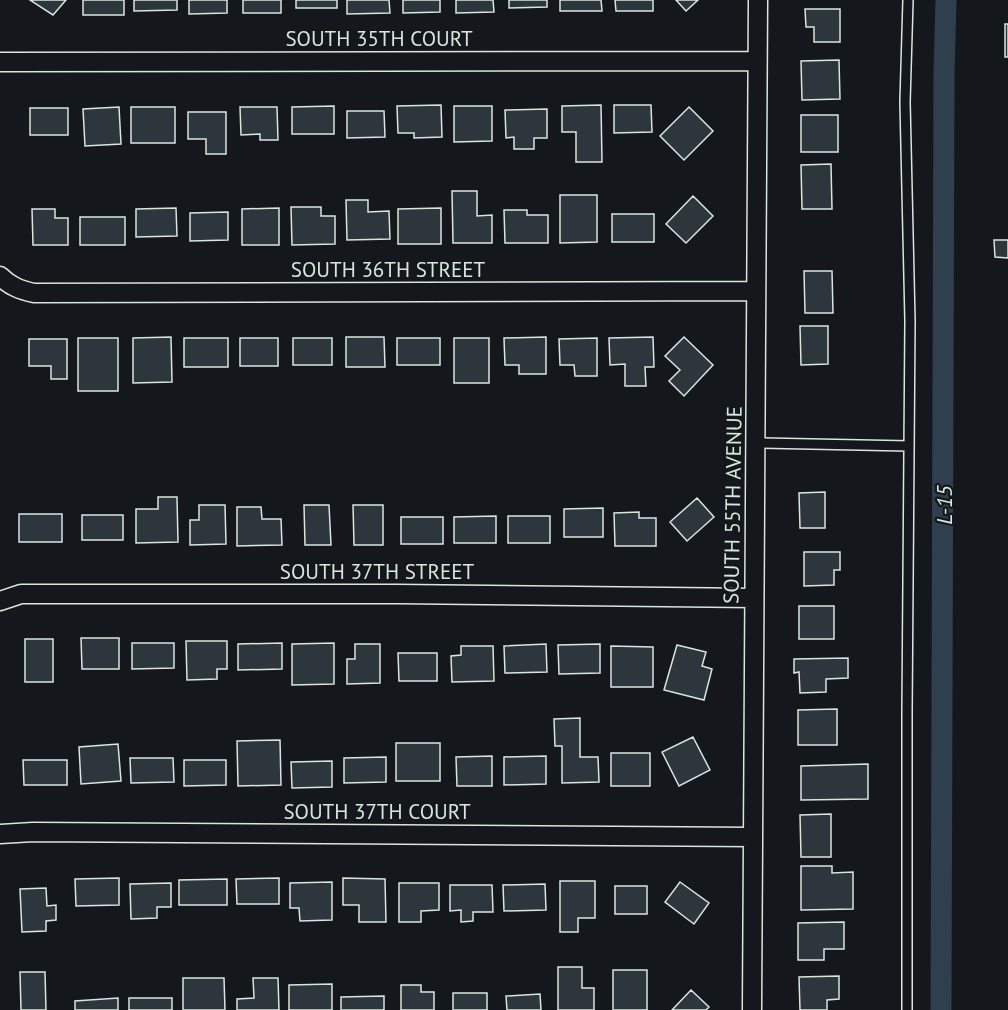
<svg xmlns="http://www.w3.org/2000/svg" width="1008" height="1010" font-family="'PT Sans',sans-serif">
<rect width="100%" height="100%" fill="#14181c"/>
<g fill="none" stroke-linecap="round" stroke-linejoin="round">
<!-- canal -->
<path stroke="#2f3f4d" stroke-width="21" d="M941,1010L944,73L946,0"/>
</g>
<!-- building -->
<path fill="#2c363c" stroke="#d8e6dc" stroke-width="1.5" d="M30,0H66L53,15Z
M83,0H124V15H83Z
M134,0H177V10L134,11Z
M189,0H227V13L189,14Z
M243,0H281V13H243Z
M296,0H337V8H296Z
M347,0H389L390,13L347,14Z
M403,0H440V12L403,13Z
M456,0H493L494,12L456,13Z
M509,0H547V7L509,8Z
M560,0H601L602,11H560Z
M615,0H653V11H616Z
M676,0H698L686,11Z
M805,9H840V42H814V27H806Z
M1005,24H1008V57H1005Z
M839,60L840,99L802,100L801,61Z
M441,105L442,137L414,138V133H398L397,106Z
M601,105L602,162H576V132H562V106Z
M614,105H651L652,132L614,133Z
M334,106V134H292V107Z
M454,106H492V141L454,142Z
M119,107L121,144L85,146L83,109Z
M131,107H175V143H131Z
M240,107H277L278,140H260V134L241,135Z
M689,107L713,131L684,160L660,136Z
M30,108H68V135H30Z
M547,109V138H534V149H514V137L506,138L505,110Z
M347,111H384L385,137L347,138Z
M188,112H226V154H206V139H188Z
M801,115H838V152H801Z
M831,164L832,209H802L801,165Z
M452,191H477V216L492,215V243H453Z
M560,195H597V242L560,243Z
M693,196L713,216L686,243L666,224Z
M346,200H368V212L389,211L390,239L347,240Z
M291,207H321V216H335V244L292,245Z
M176,208L177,236L136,237V209Z
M279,208V245H242V209Z
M441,208V244H398V209Z
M32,209H55V218H68V245H33Z
M504,210H527V215H548V243H505Z
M228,212V240L190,241V213Z
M612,214H654V242H612Z
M80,217H125V245H80Z
M994,240H1008V258L995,257Z
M804,271H832L833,313H805Z
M800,326H828V364L801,365Z
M171,337L172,382L133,383V338Z
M346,337H384L385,367H346Z
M546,337V374H519V365H505L504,338Z
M653,337L654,367H645L646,386H625V364L610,365L609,338Z
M684,337L713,365L684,396L669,381L680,370L665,356Z
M78,338H118V391H78Z
M184,338H228V367H184Z
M240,338H278V366H240Z
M293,338H332V365H293Z
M397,338H440V365H397Z
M454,338H489V383H454Z
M597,338V376H575L574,365H560L559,339Z
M29,339H67V379H51V366H29Z
M825,492V528H800L799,493Z
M158,497H177L178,542L136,543V509H158Z
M697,498L714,517L687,541L670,522Z
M199,505H225L226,544L190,545V520H199Z
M304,505H329L331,545H305Z
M353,505H383V545H354Z
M237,507H261L262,519H281L282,545L237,546Z
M603,508V537H564V509Z
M639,512V518H656V546H615L614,513Z
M19,514H62V542H19Z
M82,515H123V540H82Z
M496,516V543H454V517Z
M508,516H550V543H508Z
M401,517H443V544H401Z
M804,552H840V570H834V585L804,586Z
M799,606H834V639H799Z
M81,638H119V669H82Z
M25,639H53V682H25Z
M186,641H227V669H217V679L187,680Z
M132,643H174V668L132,669Z
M282,643V669L238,670V644Z
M334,643V684L292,685V644Z
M355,644H380V683L347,684V659H355Z
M546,644L547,672L505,673L504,646Z
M600,644V673L559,674L558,645Z
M677,645L706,652L702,666L712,669L704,700L664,690Z
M461,646H493L494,681L452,682L451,656L461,655Z
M611,646L653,647V687H611Z
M398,653H437V681H399Z
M848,658V678L826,679V692L800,693L799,672L794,673V659Z
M837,709V745H798V710Z
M580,718V757H598L599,782L562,783V746H555L554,719Z
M693,737L710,770L679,786L662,752Z
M280,740L281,785L238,786L237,741Z
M396,743H440V781H396Z
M118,744L121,781L81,784L79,747Z
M611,753H650V786H611Z
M492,756V786H457L456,757Z
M546,756V784L504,785V757Z
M386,757V782L344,783V758Z
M130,758H173L174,782L131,783Z
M23,760H67V785H24Z
M184,760H226V785L184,786Z
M332,761V787L292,788L291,762Z
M868,764V799L801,800V766Z
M831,814V857H801L800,815Z
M801,866H832V873L853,872V909L801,910Z
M119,878V905L76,906L75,879Z
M279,878V904H237L236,879Z
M343,878L385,879L386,922H359V905H343Z
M227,879V905H179V880Z
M560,881H595V918H578V932H560Z
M332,882V920L300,921L299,908H290V883Z
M680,882L709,903L694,924L665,902Z
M171,883V907H157V918L131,919L130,884Z
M399,883H439V910L421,911V922H399Z
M545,884L546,910L504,911L503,885Z
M450,885H492L493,912H473V921L461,922V910L450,911Z
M615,886H647V914H615Z
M46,888L47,906L56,905V920L46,921V931L22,932L20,889Z
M844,922V949H824V960H798V923Z
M558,967H582V988H594V1010H558Z
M613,970H647V1010H613Z
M20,972H45L46,1010H21Z
M839,976V999L827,1000V1010H800L799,977Z
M183,978H224L225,1010H183Z
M253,978H278L279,1010H237V999L254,998Z
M332,984V1010H289V985Z
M401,985H421V992H434V1010H401Z
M691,990L709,1007L706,1010H672Z
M453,993H487V1010H453Z
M540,994L541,1010H507L506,996Z
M384,996V1010H341V997Z
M118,998V1010H75V1001Z
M129,998H172V1010H129Z"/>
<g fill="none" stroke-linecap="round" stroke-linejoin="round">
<defs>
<path id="lane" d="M756,443L909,446
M907,1010V713L910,321L905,102L908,0"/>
<path id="street" d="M0,62L757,61
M0,276C10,286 20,290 34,293L756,291
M0,601L21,594H397L754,598
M0,834L33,832L753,837
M752,1010L758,0"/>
</defs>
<!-- lane casing -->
<use href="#lane" stroke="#d8e6dc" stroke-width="12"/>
<!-- street casing -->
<use href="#street" stroke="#d8e6dc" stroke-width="21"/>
<!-- lane -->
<use href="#lane" stroke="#14181c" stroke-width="9"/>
<!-- street -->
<use href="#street" stroke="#14181c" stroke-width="18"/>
</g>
<g text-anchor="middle" stroke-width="4.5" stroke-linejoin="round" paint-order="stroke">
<!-- street labels -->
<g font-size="21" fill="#d8e6dc" stroke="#14181c">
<text x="379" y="46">SOUTH 35TH COURT</text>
<text x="388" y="277">SOUTH 36TH STREET</text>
<text transform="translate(733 505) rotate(-89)" y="7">SOUTH 55TH AVENUE</text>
<text x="377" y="579">SOUTH 37TH STREET</text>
<text x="377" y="819">SOUTH 37TH COURT</text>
</g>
<!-- water labels -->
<g font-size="22" font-style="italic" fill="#d8e6dc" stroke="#14181c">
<text transform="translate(944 505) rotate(-90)" y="8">L-15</text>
</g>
</g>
</svg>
